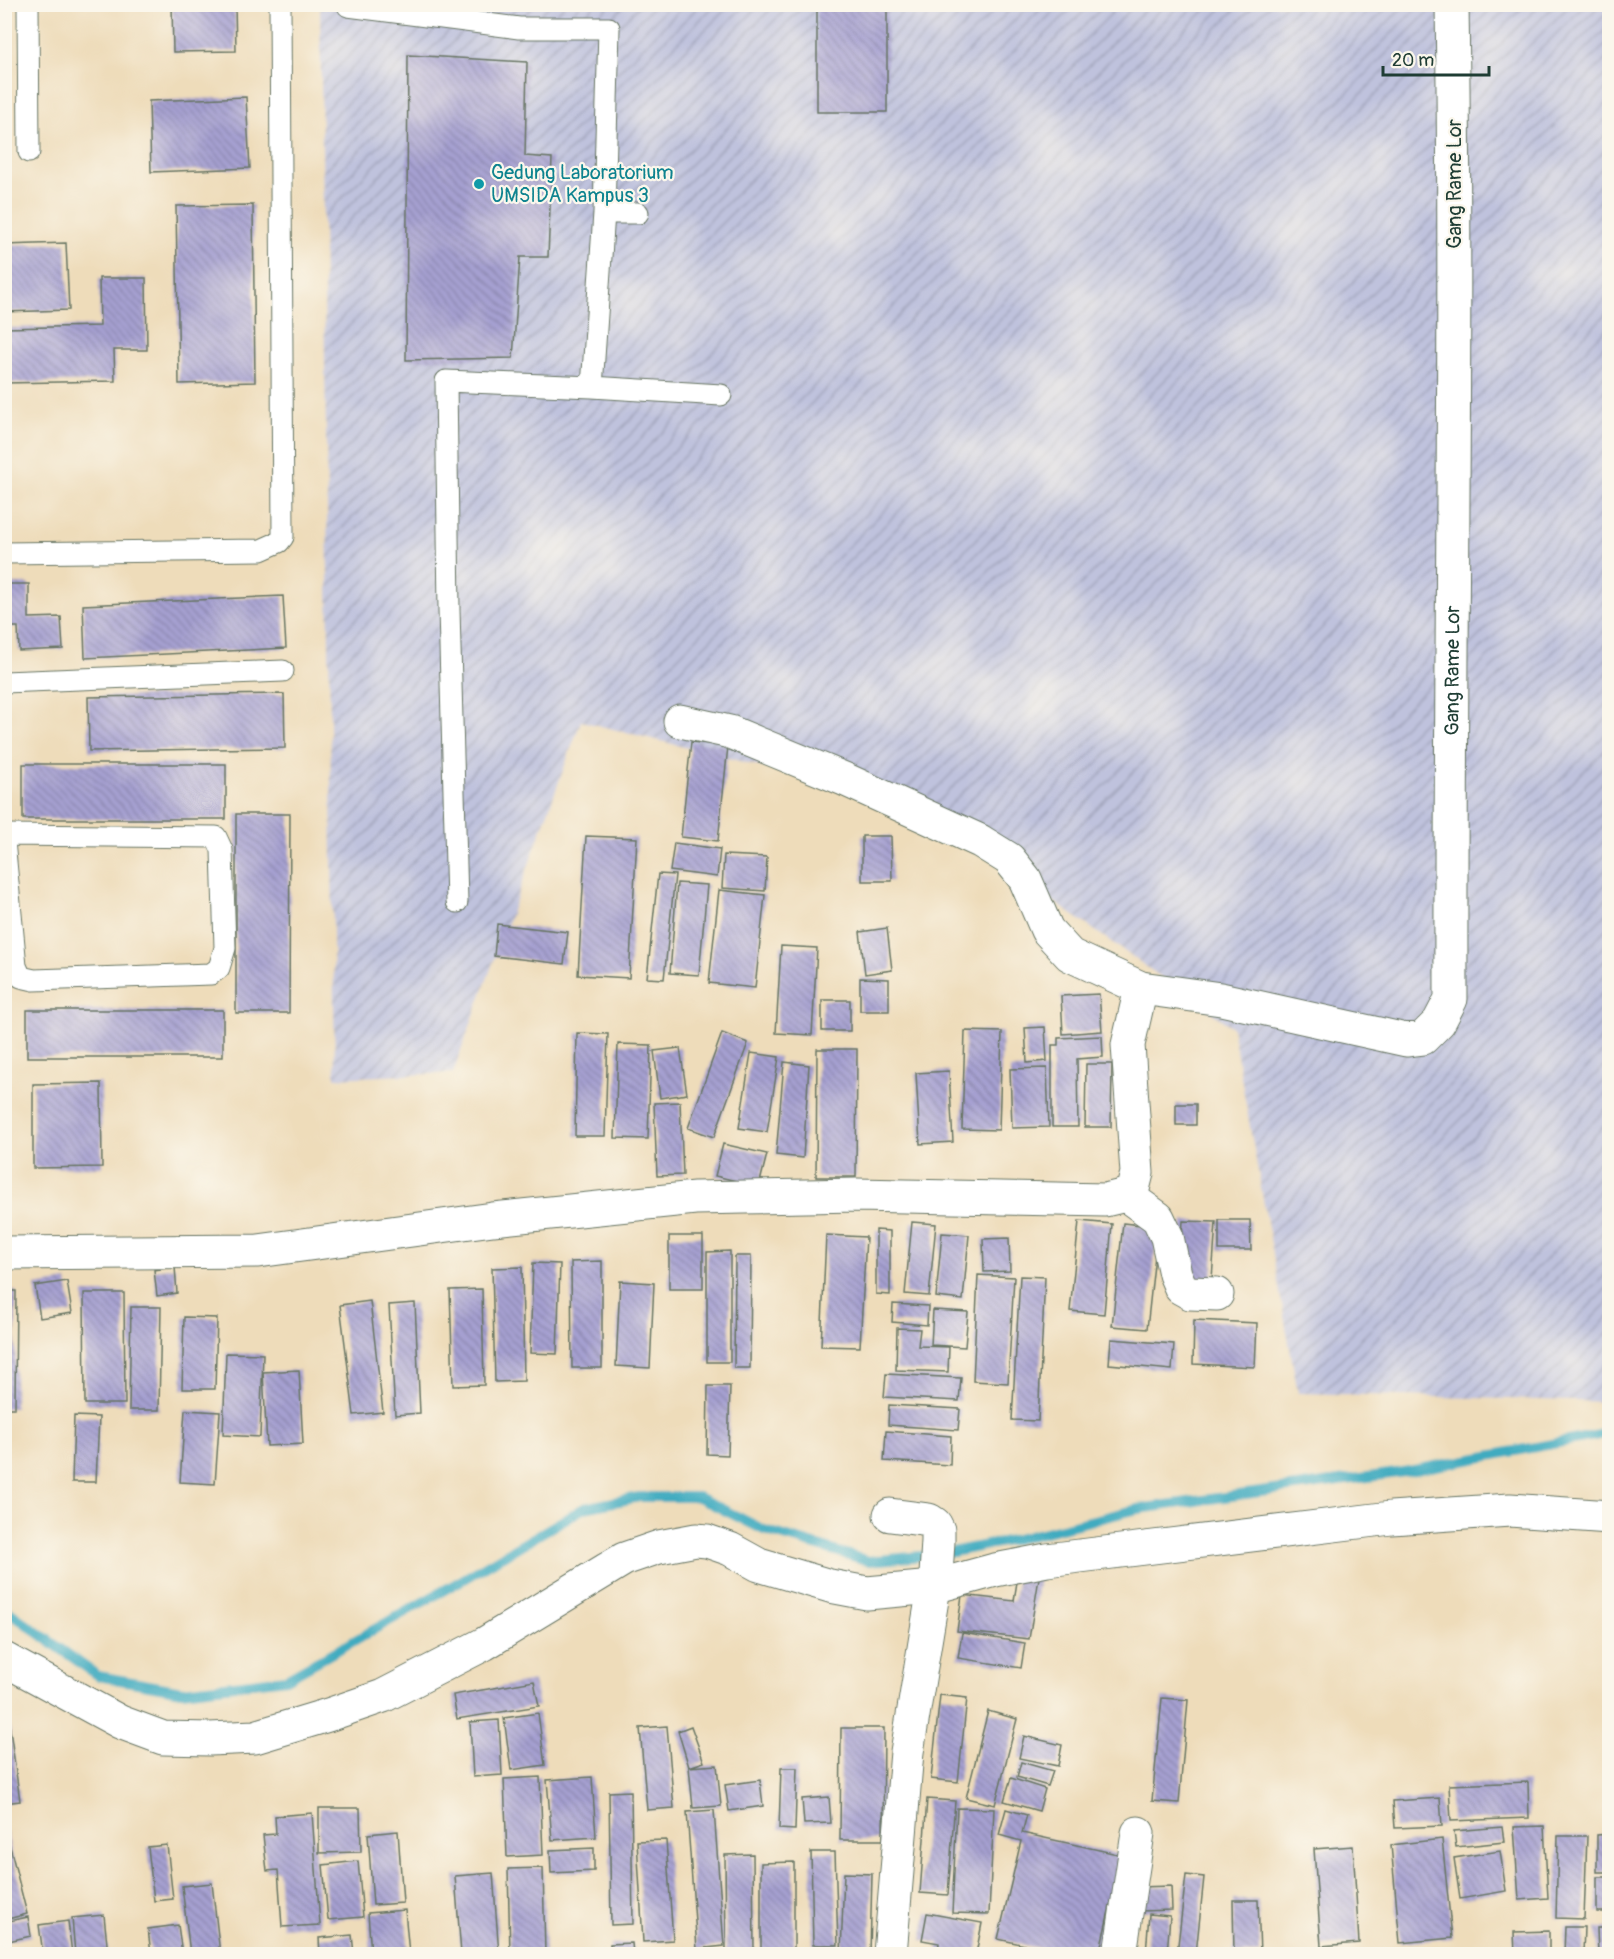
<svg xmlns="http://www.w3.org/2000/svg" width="1614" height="1959" font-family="Pangolin,sans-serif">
<defs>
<pattern id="industrial-furrows" width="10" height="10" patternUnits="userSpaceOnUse" patternTransform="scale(1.5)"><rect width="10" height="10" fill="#bfc2dd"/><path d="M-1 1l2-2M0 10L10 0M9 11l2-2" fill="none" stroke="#9b9fb4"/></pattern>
<pattern id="building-back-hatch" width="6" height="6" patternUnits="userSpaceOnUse" patternTransform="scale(1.5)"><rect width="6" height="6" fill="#a6a0d1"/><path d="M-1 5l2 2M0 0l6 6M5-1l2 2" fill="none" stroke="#8784aa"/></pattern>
</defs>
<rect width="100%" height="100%" fill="#fbf7ec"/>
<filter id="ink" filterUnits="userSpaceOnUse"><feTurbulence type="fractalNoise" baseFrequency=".0167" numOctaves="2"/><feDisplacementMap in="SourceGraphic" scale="12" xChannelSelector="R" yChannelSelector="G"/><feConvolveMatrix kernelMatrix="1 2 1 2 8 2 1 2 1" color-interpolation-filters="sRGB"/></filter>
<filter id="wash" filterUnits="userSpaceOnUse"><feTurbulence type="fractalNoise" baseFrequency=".008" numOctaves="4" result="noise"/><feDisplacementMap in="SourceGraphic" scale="24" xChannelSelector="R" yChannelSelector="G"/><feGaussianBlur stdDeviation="1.35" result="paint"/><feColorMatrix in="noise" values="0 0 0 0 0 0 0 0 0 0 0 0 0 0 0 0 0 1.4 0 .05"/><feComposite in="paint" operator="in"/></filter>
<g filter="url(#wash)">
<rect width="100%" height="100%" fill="#eedcba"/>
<!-- industrial -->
<path fill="url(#industrial-furrows)" d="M320,5H1609V1402L1298,1393L1232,1027L918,806L581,721L453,1073L335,1078Z"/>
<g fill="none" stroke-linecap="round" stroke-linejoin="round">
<!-- stream -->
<path stroke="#41abc0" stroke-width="10" d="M942,1554L1017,1539L1138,1509L1404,1472L1610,1433
M4,1608L98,1676L182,1691L286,1679L455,1584L584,1508L639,1497H698L764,1530L869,1561L932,1555"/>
</g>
<g id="blocks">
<!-- building -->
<path fill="url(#building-back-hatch)" d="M172,4H235L236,51L173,52Z
M817,4H887V112H817Z
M408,55L527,62L525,156L552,158L548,257H520L513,358L406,360Z
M246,97L250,168L151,172L149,101Z
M253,205L255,382L179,384L176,206Z
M66,243L69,310L4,312V245Z
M99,278H146L147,350H114L115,381L4,383V328L100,326Z
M4,584H29V618L61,617L63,649L19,651L18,627H4Z
M283,596L286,648L85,658L83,605Z
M284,694L285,748L89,751L88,697Z
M691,742L728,746L718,841L681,837Z
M23,764H226V819H23Z
M236,814H290L289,1013H236Z
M586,836L637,838L629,978L578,975Z
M862,836H891L892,881H862Z
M674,843L720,849L717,877L670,871Z
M724,855L767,857L765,891L722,888Z
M658,874L675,875L664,979L647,978Z
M677,883L707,885L699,975L670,973Z
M719,890L765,895L755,988L709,983Z
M497,924L568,932L564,964L494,956Z
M887,928L892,970L865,974L860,932Z
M781,946L817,948L812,1035L776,1033Z
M860,978L889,979V1011H860Z
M1099,994L1102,1031L1063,1034L1061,996Z
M822,1000H850V1031H822Z
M27,1010H223V1057H27Z
M1045,1027L1047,1061L1027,1063L1025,1028Z
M965,1031L1002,1032L999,1130L962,1129Z
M577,1033L608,1034L605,1136H575Z
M722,1033L748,1043L714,1137L688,1128Z
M1102,1036L1103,1057L1077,1059L1078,1127H1052V1045H1058V1038Z
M618,1044L651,1045L648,1139L615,1138Z
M680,1048L687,1094L660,1098L654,1051Z
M817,1049H857L856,1177H816Z
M751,1053L779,1057L767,1132L739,1128Z
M784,1062L809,1065L803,1158L776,1155Z
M1086,1064H1112L1111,1127H1085Z
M1047,1068L1049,1127L1012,1128L1010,1069Z
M949,1071L953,1142L920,1144L916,1073Z
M101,1083L102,1167L33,1168V1084Z
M680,1102L683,1175L657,1176L654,1103Z
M1176,1104H1196V1125H1176Z
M723,1144L767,1154L759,1186L715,1176Z
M1219,1220H1250L1251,1250H1219Z
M1079,1221L1112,1224L1104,1314L1070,1311Z
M1183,1221L1216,1222L1212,1279L1179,1278Z
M912,1222L936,1224L929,1296L905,1294Z
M1123,1223L1158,1227L1147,1329L1112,1326Z
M876,1230L890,1231V1295L876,1294Z
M942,1233L969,1235L963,1300L936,1297Z
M826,1235L866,1237L860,1347L821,1346Z
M669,1236H703V1289H669Z
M1009,1238L1010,1271L984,1272L983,1239Z
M730,1251V1362H707V1252Z
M735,1256H751L750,1368H734Z
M602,1261V1368H572L571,1262Z
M533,1263L560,1264L557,1354L530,1353Z
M175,1267L177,1293L157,1296L154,1270Z
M522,1267L524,1381L495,1382L492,1268Z
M978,1275L1014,1277L1008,1383L973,1381Z
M1020,1276L1045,1277L1038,1421L1012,1420Z
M67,1281L72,1313L40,1318L35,1286Z
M620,1281L654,1283L650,1368L616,1366Z
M482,1289L484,1385L453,1386L450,1290Z
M4,1291H16L15,1408H4Z
M84,1293H124L125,1404H85Z
M370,1301L383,1412L354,1415L340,1305Z
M415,1303L420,1413L395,1415L389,1305Z
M893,1304L928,1306L927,1325L892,1322Z
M131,1307H161L159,1410H129Z
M933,1310L968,1312L965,1347L931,1345Z
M184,1317L217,1318L215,1389H182Z
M1194,1320L1257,1323L1255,1367L1193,1364Z
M897,1328L920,1329L918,1346L949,1347L948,1372L896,1370Z
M1111,1339L1174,1344L1172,1370L1109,1364Z
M226,1353L263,1354L260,1437L223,1435Z
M299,1370L303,1444L267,1446L263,1372Z
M886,1374L961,1378L959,1401L884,1397Z
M708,1386H730L728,1455L707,1454Z
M889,1405L960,1409L958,1430L888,1425Z
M185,1410L220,1412L215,1484L180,1482Z
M74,1416L99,1417L96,1482H72Z
M886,1431L951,1436L950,1465L884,1461Z
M1019,1569L1040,1572L1029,1639L957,1631L962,1595L1014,1601Z
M962,1633L1025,1643L1021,1668L958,1658Z
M534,1681L539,1706L457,1719L453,1695Z
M940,1695L967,1698L958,1782L931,1779Z
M1162,1698L1188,1700L1179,1803L1152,1801Z
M4,1708H7L20,1801L4,1803Z
M988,1711L1017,1719L995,1805L966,1798Z
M538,1713L545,1765L511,1770L504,1718Z
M499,1720L502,1775L473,1777L470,1722Z
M667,1726L674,1808L647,1810L640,1728Z
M691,1726L704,1762L689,1767L678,1731Z
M841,1728H884L883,1840H840Z
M1024,1736L1062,1745L1058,1766L1019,1758Z
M1021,1762L1053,1771L1048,1786L1017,1777Z
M717,1765L721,1806L693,1808L689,1767Z
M781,1768H797L795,1830L779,1829Z
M540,1777L543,1855L507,1857L504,1779Z
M592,1777L596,1837L552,1840L547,1780Z
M1011,1778L1045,1789L1039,1811L1004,1801Z
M760,1780L763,1806L729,1811L725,1785Z
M1528,1782L1529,1818L1451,1821L1449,1785Z
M631,1791L633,1924L611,1925L609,1792Z
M829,1797L831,1823L804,1824L802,1799Z
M1440,1798L1442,1826L1395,1828L1393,1801Z
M927,1799L955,1801L948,1895L920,1893Z
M319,1808H360L361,1852L319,1853Z
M957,1808L994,1809L989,1914L952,1913Z
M1006,1809L1027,1815L1022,1833L1122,1855L1099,1954H1065L998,1939L1021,1841L999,1835Z
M714,1810L724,1946L697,1949L687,1812Z
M312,1813L320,1925L282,1927L278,1870L267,1871L263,1835L276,1834L275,1816Z
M4,1823L27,1914L4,1920Z
M1544,1826L1548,1898L1519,1900L1514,1827Z
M1502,1827L1504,1842L1456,1847L1454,1831Z
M398,1831L403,1903L373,1905L368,1834Z
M1610,1834V1872H1597V1835Z
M1558,1836H1587L1584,1919L1556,1918Z
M1442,1839L1452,1938L1400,1943L1391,1845Z
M666,1840L673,1940L643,1942L637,1841Z
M167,1845L173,1899L154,1901L148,1847Z
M1353,1846L1359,1943L1321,1946L1314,1849Z
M594,1848V1871L551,1873L550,1850Z
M1500,1851L1506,1891L1460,1899L1454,1858Z
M811,1852H835L838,1945H813Z
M753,1854L754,1951H726L725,1855Z
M358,1861L363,1917L328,1920L323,1865Z
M794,1862V1953L761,1952V1863Z
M543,1868L545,1954H510L508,1869Z
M493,1873L499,1954H461L455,1876Z
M844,1873L872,1874L870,1954H841Z
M1186,1875L1204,1877L1196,1954H1177Z
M1597,1877H1610V1912H1597Z
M212,1883L220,1954H190L182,1886Z
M1171,1886L1172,1910L1139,1911L1138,1887Z
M1233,1900H1258L1260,1954H1234Z
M405,1910L409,1954H371L368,1913Z
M927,1913L982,1923L976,1954H938L939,1943L922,1940Z
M1149,1914L1170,1916L1167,1954H1146Z
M104,1915L108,1954H75L72,1918Z
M28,1917L31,1936L4,1942V1922Z
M68,1921L72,1954H43L39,1925Z
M178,1925L182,1954H151L148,1929Z
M1565,1927H1584L1583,1954H1564Z
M1597,1928H1610V1954H1598Z
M1549,1931V1954H1515L1514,1932Z
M352,1935L354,1954H320L319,1938Z
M632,1943L633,1954H610V1944Z"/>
</g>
</g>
<g filter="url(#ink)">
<use href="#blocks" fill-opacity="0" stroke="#677563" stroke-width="1.5"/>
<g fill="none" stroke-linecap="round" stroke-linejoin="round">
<defs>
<path id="lane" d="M28,4L29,152
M348,4V6L519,28H609L604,213H638
M592,387L721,395
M4,553L261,550L279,542L283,537L280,4
M4,682L283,671
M4,835L216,837L222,850L225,948L219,968L211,974L34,980L21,977L16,966L4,841
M457,902L449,610L446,381L592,387L604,213"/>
<g id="street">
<path id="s1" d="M680,721L730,732L844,779L980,841L1009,859L1025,879L1047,930L1070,955L1141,988L1221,999L1406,1040L1423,1038L1439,1022L1451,999C1450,668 1457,336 1452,4"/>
<path d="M1126,1195L1158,1218L1167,1237L1175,1274L1181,1288L1190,1293L1217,1294"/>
<path d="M4,1253L258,1251L493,1219L695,1198L857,1195L1105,1200L1126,1195L1133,1189L1137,1173L1128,1045L1141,988"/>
<path d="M4,1659L120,1722L163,1738L210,1739L255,1737L328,1715L383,1696L484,1644L624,1559L659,1547L696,1540L707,1541L730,1549L759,1565L830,1586L867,1593L933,1587L995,1570L1047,1560L1391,1518L1510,1510L1610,1517"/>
<path d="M890,1954L907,1752L936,1575L938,1541V1530L935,1524L929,1520L890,1515"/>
<path d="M1120,1954L1138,1833"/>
</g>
</defs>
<!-- lane casing -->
<use href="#lane" stroke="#677563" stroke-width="23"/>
<!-- street casing -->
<use href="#street" stroke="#677563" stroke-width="35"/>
<!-- lane -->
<use href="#lane" stroke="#fff" stroke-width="21"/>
<!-- street -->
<use href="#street" stroke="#fff" stroke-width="33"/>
</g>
</g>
<!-- markers -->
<circle fill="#0f9aa8" stroke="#fbf7ec" stroke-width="2" cx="479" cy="184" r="6"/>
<g text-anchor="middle" stroke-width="4.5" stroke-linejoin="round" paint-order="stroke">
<!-- culture labels -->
<g font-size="20" fill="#0d838f" stroke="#fbf7ec" text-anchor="start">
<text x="491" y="179">Gedung Laboratorium<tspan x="491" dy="23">UMSIDA Kampus 3</tspan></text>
</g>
<!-- street labels -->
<g font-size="20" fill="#1f3d34" stroke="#fbf7ec">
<text transform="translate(1454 184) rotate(-90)" y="7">Gang Rame Lor</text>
<text dy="7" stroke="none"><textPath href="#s1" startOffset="1216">Gang Rame Lor</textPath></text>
</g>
</g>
<!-- margin -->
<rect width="1614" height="1959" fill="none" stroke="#fbf7ec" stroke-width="24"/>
<!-- scale -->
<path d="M1383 66v9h106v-9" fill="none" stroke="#1f3d34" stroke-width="3"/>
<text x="1392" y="66" font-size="18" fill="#1f3d34" stroke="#fbf7ec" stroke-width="4.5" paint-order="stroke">20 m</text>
</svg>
